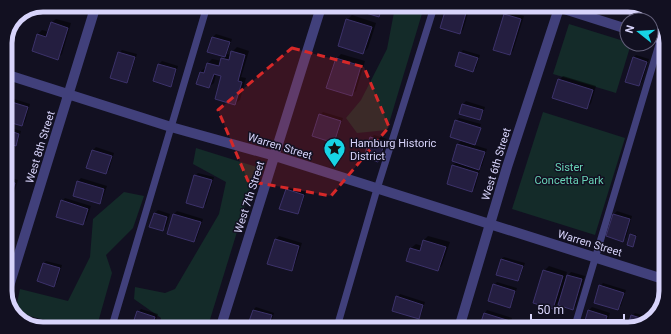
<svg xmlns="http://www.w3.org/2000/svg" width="671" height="334" font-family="Roboto,sans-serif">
<rect width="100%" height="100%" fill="#121021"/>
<!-- green -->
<path fill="#142b29" d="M395,7H424L387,130L357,133L346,118L361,100L387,49Z
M569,24L627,42V44H631L616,93L553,74Z
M543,112L625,138L595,235L512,209Z
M196,148L257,167L208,326H160L161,318L134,299L135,287L165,293L175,289L219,214L226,182L193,164Z
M124,192L144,196L133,228L106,255L112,273L97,326L63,325L15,312L20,289L68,301L90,257L93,219Z"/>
<!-- shadow -->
<path fill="#0007" d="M358,7H384L383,12L378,16L357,10Z
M447,8H461L469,10L463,30L460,33L441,27Z
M508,12L524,16L513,51L510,54L505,15Z
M352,15L376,23L368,48L363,53L347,20Z
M56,19L71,23L62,54L58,58L38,34L42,30L49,32L51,23Z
M216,34L232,39L227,54L231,55L232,52L237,47L249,51L241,77L246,78L240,100L235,104L223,76L216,74L214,83L209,87L200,72L205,68H207L208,63L212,59L222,61L225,56L213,37Z
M122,50L137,54L129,79L126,82L119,53Z
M463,50L480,55L476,68L473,71L460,53Z
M341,54L365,61L356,91L351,95L336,59Z
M636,55L649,59L642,82L639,85L633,58Z
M162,61L178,66L173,83L170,86L154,80L159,64Z
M563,76L596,86L591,103L587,108L559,80Z
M5,96L30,104L25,122L22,125L5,120Z
M466,101L485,107L482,116L479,119L460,113L463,104Z
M323,112L343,118L336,139L334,142L320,115Z
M459,118L481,124L475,142H477L474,145L487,149L482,166L478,169L480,170L475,188L472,191L448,183L453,165L457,162L453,161L458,144L462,140L456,121Z
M5,126L21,131L18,142L15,144L8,143L5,146Z
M374,135L387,139L381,158L378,161L371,138Z
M96,147L114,153L109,170L106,173L93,150Z
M198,173L214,177L206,204L203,207L195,176Z
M5,176L18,180L11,203L8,206L5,205Z
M81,178L107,186L102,200L99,203L74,195L78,181Z
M289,187L306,192L300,210L297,213L286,190Z
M65,198L91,206L86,221L83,224L62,201Z
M158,210L170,214L166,227L163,230L155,213Z
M177,211L203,219L197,238L194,241L168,233L174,214Z
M617,211L632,216L626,238L623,240L607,236L614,214Z
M632,234L637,235L633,246L631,235Z
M279,236L302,243L294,267L291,270L276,239Z
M428,236L450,242L442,265L438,270L408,261L411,248L416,244L422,246L424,240Z
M504,257L525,263L520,277L517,280L501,259Z
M46,261L62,265L57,282L54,285L43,264Z
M549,266L567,272L565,278L571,272L585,276L576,306L573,309L560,300L553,308L544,271Z
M497,282L517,288L512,304L509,307L494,285Z
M603,283L626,290L621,306L618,309L600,286Z
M400,294L425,302L421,315L418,318L397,297Z
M256,307L274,313L270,327H248L253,310Z
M592,307L610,313L606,326L603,329H601L589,310Z
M141,309L158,314L154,326H134L138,312Z
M487,310L512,318L509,328H480L485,313Z
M635,313L653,318L649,323L628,329L632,316Z"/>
<!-- building -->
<path fill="#241e40" stroke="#3c326a" d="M339,7H352L350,11Z
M357,7H382L379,17L356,10Z
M446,8L466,13L460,34L440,28Z
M504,14L521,19L510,55L493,50Z
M346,19L372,27L363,54L338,46Z
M51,22L68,28L58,60L32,51L37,34L46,37Z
M212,37L230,42L225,57L207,52Z
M231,51L245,55L238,81L242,82L235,105L215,99L221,76L214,74L209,88L196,84L200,72L204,73L207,63L219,66L221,58L229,60Z
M118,52L135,57L127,83L110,78Z
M459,52L478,58L473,72L455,66Z
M633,57L647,62L639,86L625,82Z
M336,58L361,66L352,96L326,88Z
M158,64L176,69L171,87L153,81Z
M558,79L593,90L587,109L552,98Z
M665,82V108L658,106Z
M5,100L28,107L22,126L5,121Z
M462,104L483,110L480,120L459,114Z
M319,114L341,121L334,143L312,136Z
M455,120L481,128L475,145L450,137Z
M5,129L19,134L16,146L7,143L5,147Z
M370,137L385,142L378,162L364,157Z
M457,144L485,152L479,170L452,161Z
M92,150L112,156L106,174L86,168Z
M452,165L478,173L472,192L447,184Z
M194,175L212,180L203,208L186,203Z
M5,180L15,183L8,207H5Z
M77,181L104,189L100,204L73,196Z
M286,189L304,195L298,214L279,209Z
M61,200L88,209L83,225L56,217Z
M154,213L167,217L163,231L149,227Z
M173,214L201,222L194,242L167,234Z
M613,214L630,219L623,242L606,236Z
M630,234L636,236L633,247L627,245Z
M275,239L299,246L292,271L267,264Z
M423,240L446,247L438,271L406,261L410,248L420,251Z
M501,259L523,266L518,281L496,275Z
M43,263L60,268L54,287L37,281Z
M543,270L563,276L553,309L533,303Z
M567,275L582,279L573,310L558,305Z
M493,284L515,291L510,308L488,301Z
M599,285L624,293L618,310L594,303Z
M396,296L423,305L419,319L392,311Z
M253,310L272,315L268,327H247Z
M588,310L607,316L603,329H598L584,324Z
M137,311L155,317L152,326H132Z
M484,313L510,321L507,328H479Z
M631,315L650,321L649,323L627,329Z"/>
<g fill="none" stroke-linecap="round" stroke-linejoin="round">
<!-- lane -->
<path stroke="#41407b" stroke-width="7" d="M112,326L207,6
M337,327L377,189L434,7
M574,329L663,31"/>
<!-- street -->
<path stroke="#41407b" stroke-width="10" d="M561,8L627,29
M651,36L666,41
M5,74L171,127L275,156L663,279
M6,296L96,5
M221,326L321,7
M459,328L507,167L559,8"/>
</g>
<!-- marked area -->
<path fill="#d62828" fill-opacity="0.2" stroke="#d62828" stroke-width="3" stroke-dasharray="8 5" stroke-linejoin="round" d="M292,48L364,67L389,127L331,196L248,181L218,110Z"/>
<!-- icons -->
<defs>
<symbol id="sight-pin" viewBox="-11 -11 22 30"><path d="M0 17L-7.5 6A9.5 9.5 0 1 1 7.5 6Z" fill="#17d4e4" stroke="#121021"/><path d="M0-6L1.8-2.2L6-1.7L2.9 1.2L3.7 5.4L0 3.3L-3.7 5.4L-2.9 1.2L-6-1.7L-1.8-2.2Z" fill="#111"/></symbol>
</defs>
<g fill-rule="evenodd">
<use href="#sight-pin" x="322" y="136" width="25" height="34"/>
</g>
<g text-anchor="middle" stroke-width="3" stroke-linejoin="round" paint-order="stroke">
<!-- poi labels -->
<g font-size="11" fill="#d8d4fb" stroke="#121021" text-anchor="start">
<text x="350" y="147">Hamburg Historic<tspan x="350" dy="13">District</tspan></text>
</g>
<!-- street labels -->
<g font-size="11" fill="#d8d4fb" stroke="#121021">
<text transform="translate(280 146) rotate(17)" y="4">Warren Street</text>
<text transform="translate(40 147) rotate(-73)" y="4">West 8th Street</text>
<text transform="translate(496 164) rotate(-73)" y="4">West 6th Street</text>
<text transform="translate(249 197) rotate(-72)" y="4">West 7th Street</text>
<text transform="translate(590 243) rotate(17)" y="4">Warren Street</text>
</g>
<!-- park labels -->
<g font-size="11" fill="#68d3b6" stroke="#121021">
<text x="569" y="171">Sister<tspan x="569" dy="13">Concetta Park</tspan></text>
</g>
</g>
<!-- crop -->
<path d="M0 0H671V334H0ZM43 12H628A31 31 0 0 1 659 43V291A31 31 0 0 1 628 322H43A31 31 0 0 1 12 291V43A31 31 0 0 1 43 12Z" fill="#121021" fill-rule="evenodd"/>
<path fill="none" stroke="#d8d4fb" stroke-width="5" d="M43 12H628A31 31 0 0 1 659 43V291A31 31 0 0 1 628 322H43A31 31 0 0 1 12 291V43A31 31 0 0 1 43 12Z"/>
<!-- north arrow -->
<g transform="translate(639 32) rotate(287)"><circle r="19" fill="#121021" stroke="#615e78"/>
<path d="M0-3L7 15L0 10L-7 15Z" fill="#17d4e4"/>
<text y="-6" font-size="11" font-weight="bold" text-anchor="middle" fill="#d8d4fb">N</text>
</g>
<!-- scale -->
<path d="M531 314v6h93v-6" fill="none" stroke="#d8d4fb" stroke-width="2"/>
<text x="537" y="314" font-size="12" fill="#d8d4fb" stroke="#121021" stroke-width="3" paint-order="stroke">50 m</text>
</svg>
